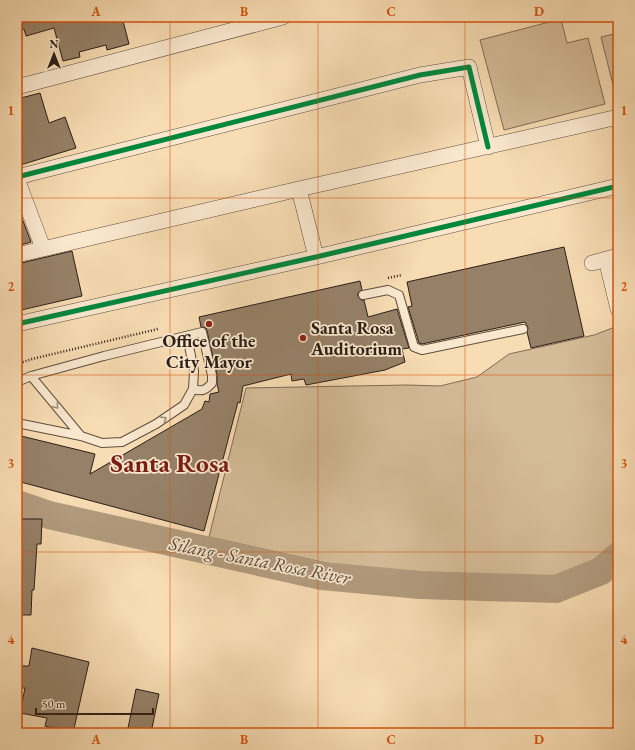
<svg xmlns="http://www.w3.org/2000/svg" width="635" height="750" font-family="'EB Garamond',serif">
<rect width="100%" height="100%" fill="#f8dcb3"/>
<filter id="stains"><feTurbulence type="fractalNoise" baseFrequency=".005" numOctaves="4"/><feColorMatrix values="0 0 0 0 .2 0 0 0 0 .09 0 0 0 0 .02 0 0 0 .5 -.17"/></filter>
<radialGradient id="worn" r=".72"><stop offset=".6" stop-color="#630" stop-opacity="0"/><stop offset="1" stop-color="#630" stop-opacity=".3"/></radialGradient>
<!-- green -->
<path fill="#d5bc98" stroke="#806d57" d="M561,19L567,43L588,38L605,104L504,130L480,40Z
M618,33V100L617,101L601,37Z
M618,326V543L593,561L555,579L464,576L399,579L209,537L246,388L407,385L440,386L477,377L509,354L594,335Z"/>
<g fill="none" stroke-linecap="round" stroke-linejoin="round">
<!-- river -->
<path stroke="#b29b7e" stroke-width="28" d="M17,504L49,515L322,576L420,585L556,589L601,571L618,556"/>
</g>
<!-- building -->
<path fill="#968168" stroke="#2b1e16" d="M17,17H122L129,44L107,50L106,45L79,52L80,57L63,61L54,28L26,36L24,29L17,31Z
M40,93L49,123L65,117L76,148L17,166V99Z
M17,205L31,242L17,246Z
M564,247L584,336L531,348L527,332L528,328L525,322L422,344L419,343L408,307L412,306L407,282Z
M72,251L82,296L17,311V264Z
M360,281L362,290L358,293V296L361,300H364L368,317L397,309L409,348L402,349L405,362L385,370L306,385L304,379L292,381L291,374L243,386L240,403L238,402L204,531L17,481V435L95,454L90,474L202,409L205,401L209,402L210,394L219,392L217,384V374L207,331L206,328L201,327L199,317Z
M17,519H42L41,544H37L34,590H32L31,615H17Z
M32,648L89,662L73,733L45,726L47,718L20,713L25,688H17V666H29Z
M136,689L159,694L151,733H127Z"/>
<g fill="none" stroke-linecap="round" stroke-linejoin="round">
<defs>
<path id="lane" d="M363,295L388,290L399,295L414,347L422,350L523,329
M31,376L81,436L102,443L122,442L156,424L184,405L193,389L194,371L187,336
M17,382L31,376L104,356L202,332L212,375V383C206,390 202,392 193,389
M17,423L81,436"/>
<path id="street" d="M17,87L283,17
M17,177L420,75L469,67L488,147
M17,179L43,248
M299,189L316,257
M17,255L299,189L618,117
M606,259L618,309
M592,263L618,256
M17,324L316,257L618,186"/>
</defs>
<!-- lane casing -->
<use href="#lane" stroke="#5e4e3d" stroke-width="10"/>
<!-- street casing -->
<use href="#street" stroke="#5e4e3d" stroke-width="16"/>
<!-- path -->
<path stroke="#2b1e16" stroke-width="2.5" stroke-dasharray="1 2" stroke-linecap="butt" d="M388,278L402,275
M17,364L32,359L158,329"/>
<!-- lane -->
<use href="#lane" stroke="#fae8ce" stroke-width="8"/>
<!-- street -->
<use href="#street" stroke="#fae8ce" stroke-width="15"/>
<defs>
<path id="cycleway" d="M17,177L420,75L469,67L488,147
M17,324L316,257L618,186"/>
</defs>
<!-- cycleway casing -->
<use href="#cycleway" stroke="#fae8ce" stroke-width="8"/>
<!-- cycleway -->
<use href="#cycleway" stroke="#00873e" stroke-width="5"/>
</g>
<!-- one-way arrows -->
<defs><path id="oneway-chevron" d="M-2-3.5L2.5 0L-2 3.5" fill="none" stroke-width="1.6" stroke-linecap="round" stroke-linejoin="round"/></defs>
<g stroke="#9d8d7b">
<use href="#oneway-chevron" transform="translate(56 406) rotate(50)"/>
<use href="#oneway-chevron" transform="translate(164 419) rotate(-32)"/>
</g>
<!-- grid -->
<path fill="none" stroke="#d5530d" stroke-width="1" stroke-opacity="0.55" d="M170,17V733M318,17V733M465,17V733M17,198H618M17,375H618M17,552H618"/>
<!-- markers -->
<g fill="#8f2418" stroke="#fae8ce" stroke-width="1.5">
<circle cx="209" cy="324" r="4"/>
<circle cx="303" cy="338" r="4"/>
</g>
<g text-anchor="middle" stroke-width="3.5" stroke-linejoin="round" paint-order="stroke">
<!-- poi labels -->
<g font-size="18" font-weight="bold" fill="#2b1e16" stroke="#fae8ce" text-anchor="start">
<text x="311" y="334">Santa Rosa<tspan x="311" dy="21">Auditorium</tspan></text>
<text x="209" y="347" text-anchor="middle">Office of the<tspan x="209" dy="21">City Mayor</tspan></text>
</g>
<!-- water labels -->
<g font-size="19" font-style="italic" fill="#5a4a3a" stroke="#fae8ce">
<text transform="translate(260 560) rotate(11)" y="7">Silang - Santa Rosa River</text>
</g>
<!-- town labels -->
<g font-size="26" font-weight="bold" fill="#7a1f14" stroke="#fae8ce">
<text x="170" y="472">Santa Rosa</text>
</g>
</g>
<!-- margin -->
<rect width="635" height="750" fill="none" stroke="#f8dcb3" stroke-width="44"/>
<!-- north arrow -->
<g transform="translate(54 54)" stroke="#fae8ce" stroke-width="3" paint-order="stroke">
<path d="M0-3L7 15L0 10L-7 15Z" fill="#2b1e16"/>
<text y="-6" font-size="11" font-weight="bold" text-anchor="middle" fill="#2b1e16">N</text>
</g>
<!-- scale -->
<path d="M36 708v6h117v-6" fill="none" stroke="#2b1e16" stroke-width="2"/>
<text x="42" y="708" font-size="12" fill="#2b1e16" stroke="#fae8ce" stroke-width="3" paint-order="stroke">50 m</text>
<rect x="22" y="22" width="591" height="706" fill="none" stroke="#d5530d" stroke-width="1.5"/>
<g font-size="13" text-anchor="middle" font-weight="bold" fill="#d5530d">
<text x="96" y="16">A</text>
<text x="244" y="16">B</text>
<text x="391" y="16">C</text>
<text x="539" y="16">D</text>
<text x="11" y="115">1</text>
<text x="624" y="115">1</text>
<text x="11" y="291">2</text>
<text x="624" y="291">2</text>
<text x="11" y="468">3</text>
<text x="624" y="468">3</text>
<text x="11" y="644">4</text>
<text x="624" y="644">4</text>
<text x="96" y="744">A</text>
<text x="244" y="744">B</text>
<text x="391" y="744">C</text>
<text x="539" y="744">D</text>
</g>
<rect width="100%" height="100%" filter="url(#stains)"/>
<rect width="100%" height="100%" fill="url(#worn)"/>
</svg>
